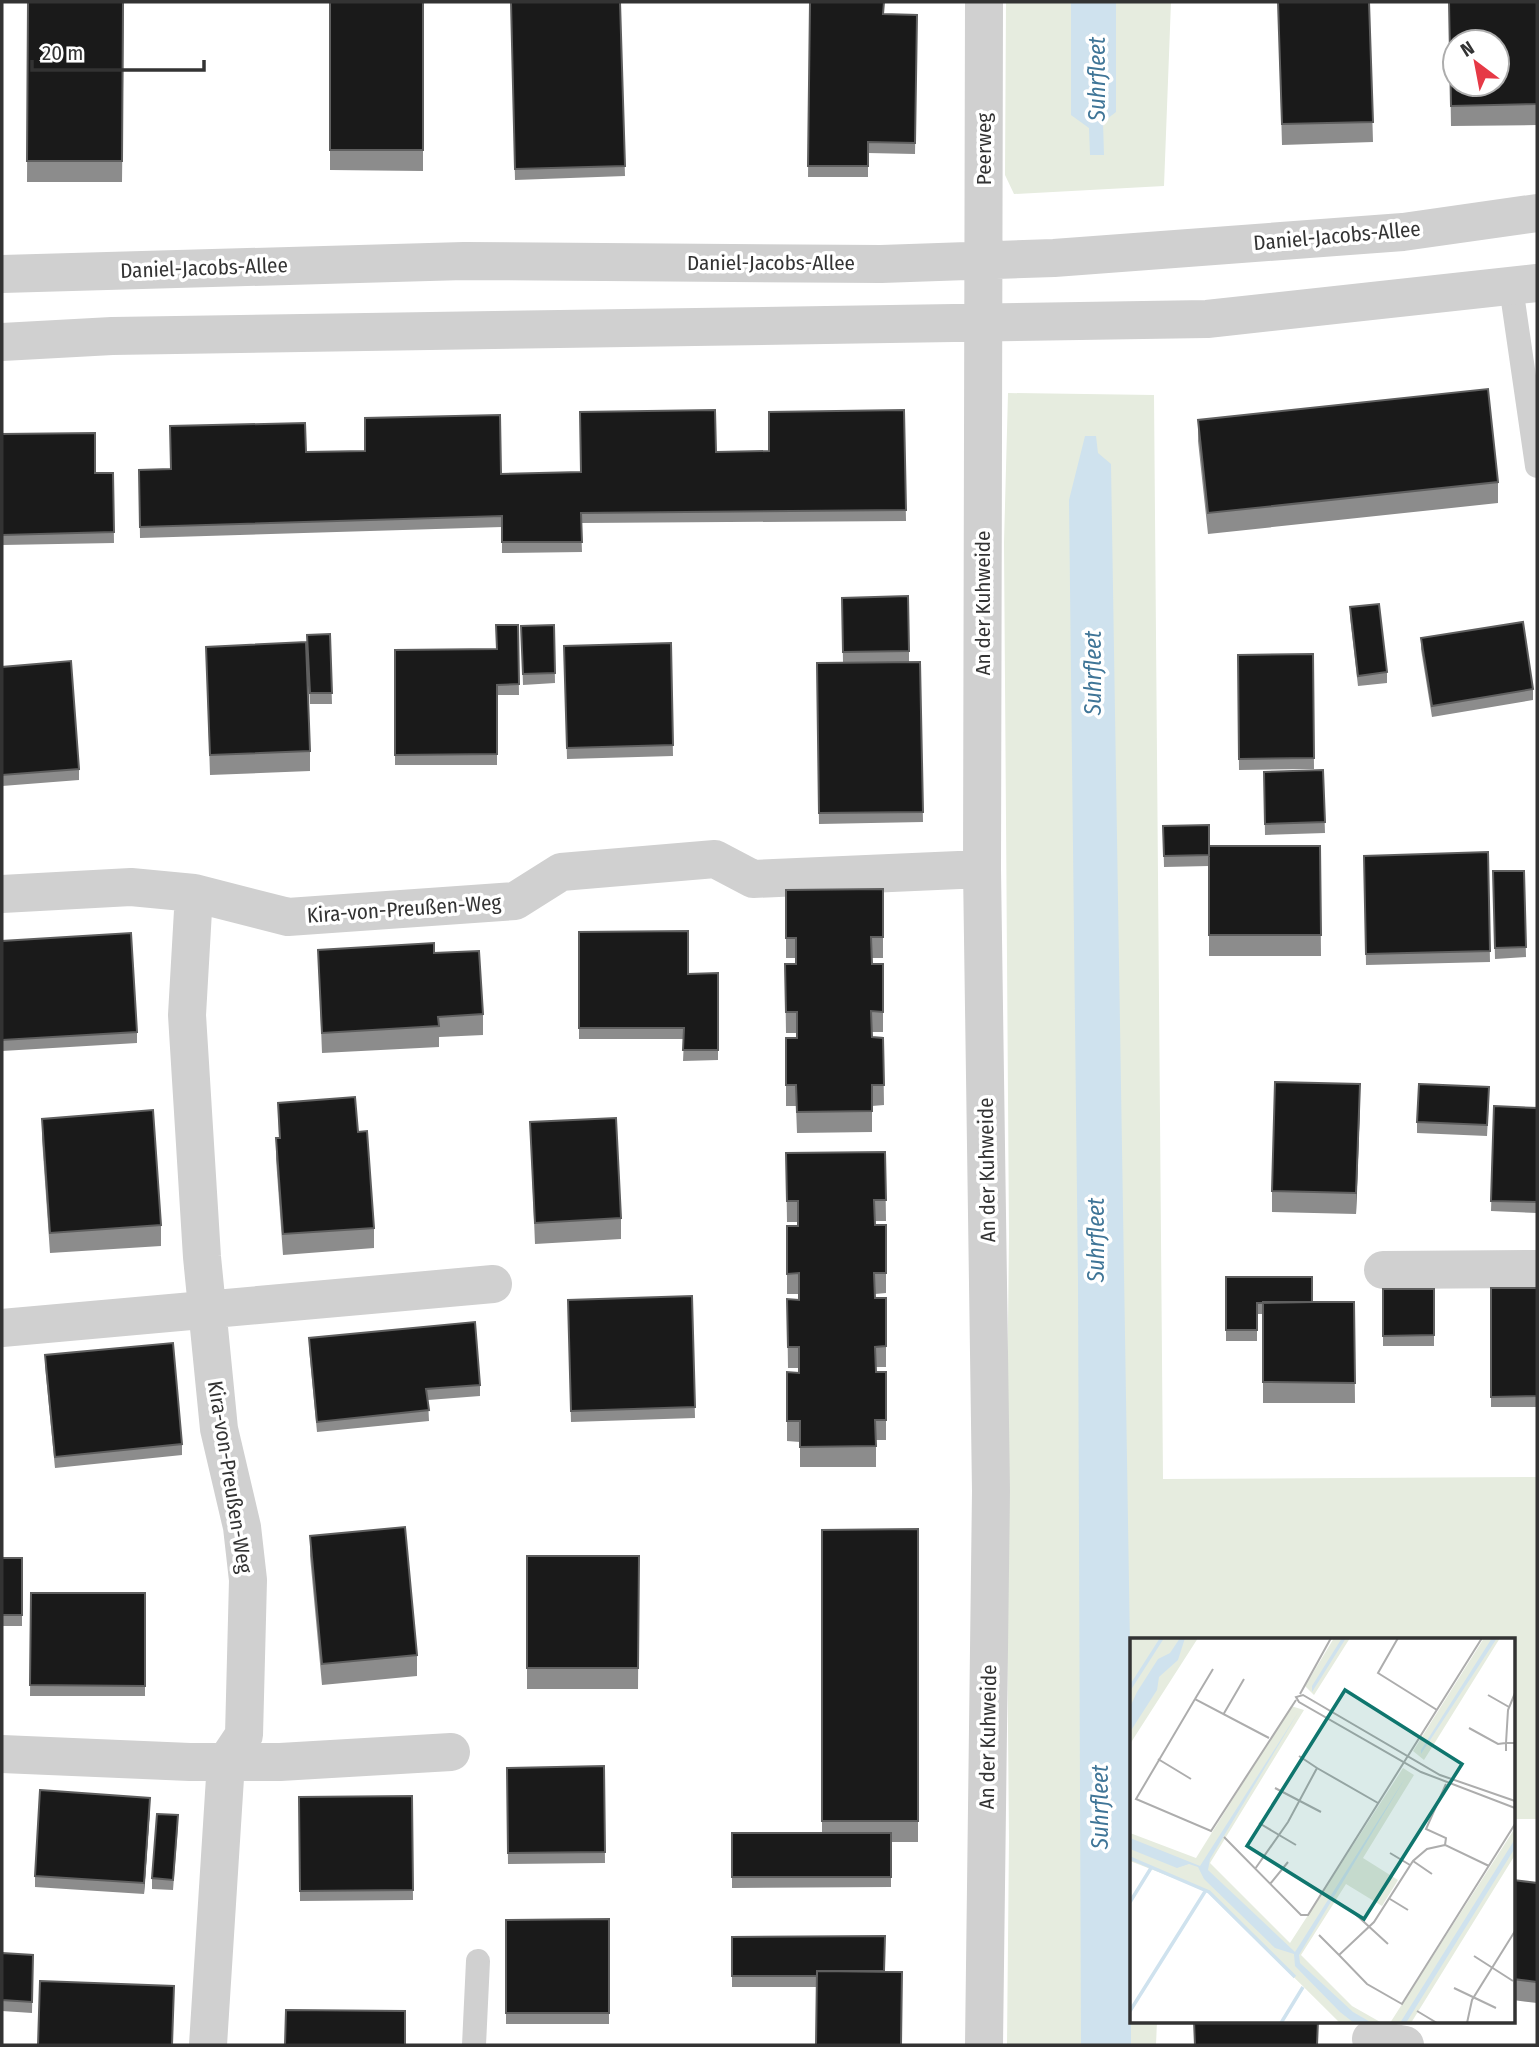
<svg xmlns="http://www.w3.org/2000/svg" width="1539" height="2047" font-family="'Fira Sans Condensed',sans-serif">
<rect width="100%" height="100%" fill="#fff"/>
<!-- green -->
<path fill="#e6ecdf" d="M1006,2H1171L1164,186L1014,194L1005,175Z
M1008,393L1154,395L1163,1479L1537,1477V1819H1513V1639H1131V2021H1157L1156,2045H1007L1009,1839L1006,1505L1009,1236L1004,543Z"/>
<!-- water -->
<path fill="#cfe2ee" d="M1071,2H1116V112L1103,122L1104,155H1090L1089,128L1071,115Z
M1085,436H1096L1098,453L1111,464L1131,1708V2045H1081L1078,1282L1069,500Z"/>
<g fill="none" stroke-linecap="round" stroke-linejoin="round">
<!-- service -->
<path stroke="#d0d0d0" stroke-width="24" d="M1511,287L1537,466
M474,2045L478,1961"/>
<!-- minor -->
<path stroke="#d0d0d0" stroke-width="38" d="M984,2L982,869L991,1491L984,2045
M2,274L464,261L881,264L1054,258L1403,232L1537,213
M2,342L112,336L1207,319L1537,283
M194,893L288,917L515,901L561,872L715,859L753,879L982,869
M2,894L131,887L194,893L187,1015L202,1257L219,1429L242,1527L248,1580L244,1735L226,1762L208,2045
M1383,1270L1537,1269
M2,1328L493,1284
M2,1754L190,1762H280L451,1752
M1371,2039L1405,2045"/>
</g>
<!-- wall -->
<path fill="#8c8c8c" d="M28,2H124L122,182H27Z
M330,2H423V171L330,170Z
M511,2H620L625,176L515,180Z
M810,2L884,14L917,15L915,154L868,153V177H808Z
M1278,2H1369L1373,142L1282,145Z
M1449,2H1537V125L1451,126Z
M904,410L906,521L581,523L582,552L502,553V527L140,538L139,470L171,469L306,452L501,474L581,472L716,452L769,451Z
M1198,420L1498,482V503L1208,534L1198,441Z
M2,434L95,473H113L114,543L2,545Z
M842,598L909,651V662L843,663Z
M1350,607L1387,672V683L1358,686L1350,617Z
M518,625L519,695H497V765H395V650L496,649Z
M554,625L555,683L523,685L521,626Z
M330,634L332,704H310L307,646Z
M1421,638L1533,689V700L1432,717L1421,649Z
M671,643L673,756L567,759L564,646Z
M206,647L310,751V771L210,775Z
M1313,654L1314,769L1239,770L1238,655Z
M920,662L923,822L819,824L817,663Z
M2,667L79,769V780L2,786Z
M1323,770L1325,833L1265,835L1264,772Z
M1163,826L1209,846H1320L1321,956H1209V866L1164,867Z
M1488,852L1490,962L1366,965L1364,856Z
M1493,871H1524L1526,957L1495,959Z
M883,889V958H872V964H883V1032H872V1037L883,1038L884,1105L872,1106V1132L797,1133L796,1106H786V1038H797V1033H786L785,964H796V958H786V890Z
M579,932L688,974L718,973V1060L683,1061L684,1039H579Z
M2,941L137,1032V1043L2,1051Z
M318,950L434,953L483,1014V1035L439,1037V1047L322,1053Z
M1489,1098L1487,1136L1417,1133V1122Z
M278,1103L374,1228V1248L283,1255L276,1159V1138H279Z
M1360,1105L1356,1214L1272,1212V1191Z
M1494,1106L1537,1108V1213L1491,1211Z
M42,1119L161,1225V1246L50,1253L42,1139Z
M530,1122L621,1218V1239L535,1244Z
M885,1152L886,1221H875V1225H886V1293L875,1294V1298L886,1346V1367H876V1372H886V1440H876V1467H800V1442L787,1441V1372L799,1373V1368H788L787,1299L799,1300V1294H787V1274L798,1226V1222H787L786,1153Z
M1226,1277L1312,1302H1354L1355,1403H1263V1314H1257V1341H1226Z
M1491,1288H1537V1407H1491Z
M1383,1289H1434V1346H1383Z
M692,1296L695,1418L571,1422L568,1300Z
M309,1338L480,1385V1396L428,1400L429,1421L317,1432L309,1348Z
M45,1355L182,1444V1455L55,1468L45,1366Z
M918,1529V1842H891V1887L732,1888V1833H822V1530Z
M310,1536L417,1655V1676L322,1685L310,1556Z
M527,1556H639L638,1689H527Z
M2,1558H22V1626H2Z
M31,1593H145V1696H30Z
M604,1766L605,1863L508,1864L507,1768Z
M412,1796L413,1900L300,1901L299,1797Z
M150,1808L144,1894L35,1887V1876Z
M178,1826L173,1890L152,1889V1878Z
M1513,1880L1537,1883V2003L1513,2000Z
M609,1919V2024H506V1920Z
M885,1936L817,1987H732V1937Z
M2,1953L33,1955L32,2013L2,2011Z"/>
<!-- shaded-wall -->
<path fill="#5f5f5f" d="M1360,1084V1105L1356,1214V1193Z
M150,1798V1808L144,1894V1883Z"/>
<!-- building -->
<path fill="#1a1a1a" stroke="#5f5f5f" stroke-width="2" fill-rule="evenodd" d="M28,2H123L122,161H27Z
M330,2H423V150H330Z
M511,2H620L625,166L515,169Z
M810,2H884L883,14L917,15L915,143L868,142V166H808Z
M1278,2H1369L1373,122L1282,124Z
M1449,2H1537V104L1451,106ZM1455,42H1497V84H1455Z
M1488,389L1498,482L1208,513L1198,420Z
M715,410L716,452L769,451V412L904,410L906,510L581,513L582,542H502V516L140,527L139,470L171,469L170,426L305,423L306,452L365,451V418L500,415L501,474L581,472L580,412Z
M95,433V473H113L114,532L2,535V434Z
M908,596L909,651L843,652L842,598Z
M1379,604L1387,672L1358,676L1350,607Z
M1523,622L1533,689L1432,706L1421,638Z
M496,625H518L519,684L497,685V754L395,755V650L497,649Z
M554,625L555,673L523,674L521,626Z
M330,634L332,693H310L307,635Z
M306,642L310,751L210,755L206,647Z
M671,643L673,745L567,748L564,646Z
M1313,654L1314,758L1239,759L1238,655Z
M71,661L79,769L2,775V667Z
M920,662L923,812L819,813L817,663Z
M1323,770L1325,822L1265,824L1264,772Z
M1209,825V855L1164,856L1163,826Z
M1209,846H1320L1321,935H1209Z
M1488,852L1490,951L1366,954L1364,856Z
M1493,871H1524L1526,947L1495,948Z
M883,889V937H871L872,964H883V1012L871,1011L872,1037L883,1038L884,1085H872V1111L797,1112L796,1085H786V1038H797V1012H786L785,964H796V938H786V890Z
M688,931V974L718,973V1050H683L684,1028H579V932Z
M131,933L137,1032L2,1040V941Z
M434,943V953L479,951L483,1014L438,1017L439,1026L322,1033L318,950Z
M1275,1082L1360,1084L1356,1193L1272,1191Z
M1419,1084L1489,1087L1487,1125L1417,1122Z
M355,1097L358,1132L367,1131L374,1228L283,1234L276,1138H280L278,1103Z
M1494,1106L1537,1108V1202L1491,1201Z
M153,1110L161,1225L50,1233L42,1119Z
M616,1118L621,1218L535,1223L530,1122Z
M885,1152L886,1200H874L875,1225H886V1273H874L875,1298H886V1346L875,1347L876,1372H886V1420H875L876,1446L800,1447V1421H787V1372L799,1373V1347H788L787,1299L799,1300V1273L787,1274V1226H798V1201H787L786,1153Z
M1226,1277H1312V1302L1257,1303V1330H1226Z
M1491,1288H1537V1396L1491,1397Z
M1383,1289H1434V1335L1383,1336Z
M692,1296L695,1407L571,1411L568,1300Z
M1263,1302H1354L1355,1383L1263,1382Z
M475,1322L480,1385L426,1389L429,1410L317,1422L309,1338Z
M173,1343L182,1444L55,1457L45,1355Z
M405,1527L417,1655L322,1664L310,1536Z
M918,1529V1821H822V1530Z
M527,1556H639L638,1668H527Z
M2,1558H22V1615H2Z
M31,1593H145V1686L30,1685Z
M604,1766L605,1852L508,1853L507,1768Z
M40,1790L150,1798L144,1883L35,1876Z
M412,1796L413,1890L300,1891L299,1797Z
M157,1814L178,1815L173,1880L152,1878Z
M732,1833H891V1877H732Z
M1513,1880L1537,1883V1982L1513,1979Z
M609,1919V2013H506V1920Z
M885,1936L884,1971H817V1976H732V1937Z
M2,1953L33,1955L32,2002L2,2000Z
M817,1971L902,1972L901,2045H816Z
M40,1981L174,1986L172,2045H38Z
M286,2010L405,2011V2045H285Z
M1194,2021H1318L1317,2045H1195Z"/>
<g text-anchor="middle" stroke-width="7" stroke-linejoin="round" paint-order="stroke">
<!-- street labels -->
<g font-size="21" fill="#333" stroke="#fff">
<text transform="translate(984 149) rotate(-90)" y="7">Peerweg</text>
<text transform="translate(1337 236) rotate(-5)" y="7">Daniel-Jacobs-Allee</text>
<text x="771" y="270">Daniel-Jacobs-Allee</text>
<text transform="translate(204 268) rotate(-2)" y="7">Daniel-Jacobs-Allee</text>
<text transform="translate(983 603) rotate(-90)" y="7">An der Kuhweide</text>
<text transform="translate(404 909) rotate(-4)" y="7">Kira-von-Preußen-Weg</text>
<text transform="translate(987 1170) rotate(-91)" y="7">An der Kuhweide</text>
<text transform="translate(230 1477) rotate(81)" y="7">Kira-von-Preußen-Weg</text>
<text transform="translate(988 1737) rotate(-89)" y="7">An der Kuhweide</text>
</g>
<!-- water labels -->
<g font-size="23" font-style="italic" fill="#3f7597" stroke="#fff">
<text transform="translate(1097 79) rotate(-90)" y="8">Suhrfleet</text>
<text transform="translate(1093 673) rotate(-90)" y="8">Suhrfleet</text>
<text transform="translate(1096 1240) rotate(-90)" y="8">Suhrfleet</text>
<text transform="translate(1100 1807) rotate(-90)" y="8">Suhrfleet</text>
</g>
</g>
<!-- overview -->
<g transform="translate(1130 1638)">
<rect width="385" height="385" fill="#fff"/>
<path d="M0,0H68L0,106ZM204,0H220L184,57L175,48ZM354,0H370L294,122L283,113ZM161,68L174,72L80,225L160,305L273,130L284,137L233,220L268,242L252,268L216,246L171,317L222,368L252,385H210L77,253L0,223V195L66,220ZM385,190V217L281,385H260Z" fill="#e6ecdf"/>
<path d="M50,0H55L48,22L29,39L27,52L0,94V69L7,54L28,21L40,15ZM212,0H216L182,54V48ZM362,0H367L291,116V112ZM169,73L80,221L78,232L165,314L277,137L169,317L170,325L223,374L242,385H224L210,374L165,328L164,316L145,310L74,241L68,229L59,226L47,230L0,211V200L70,228ZM385,201V210L362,247L276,385H270Z" fill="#cfe2ee"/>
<path fill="none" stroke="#cfe2ee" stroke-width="3.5" d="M0,50L32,0M0,220L79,254L165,339M0,264L21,230M0,373L76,252M151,385L173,349"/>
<path fill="none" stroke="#adadad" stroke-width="2" d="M268,0L248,35L307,72M385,55L378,72L376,105H385M170,56L201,0M358,57L379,69M65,61L83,31M93,77L114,41M339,90L368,106L376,105V113M139,100L65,61L6,161L81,193L166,62M28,121L61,141M187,130L248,165M316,146L296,191L316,200L315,207L359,228M145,150L191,174M385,163L310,137L173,57L166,59L169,64L291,134L385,170M129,185L166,207M94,199L171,277H178L352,0M315,207L297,211L283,223L244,284L209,317L237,346L272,366L385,186M260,215L280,227M283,223L302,236M125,231L158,184L187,130L169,118M140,246L158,224M260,261L278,272M222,273L258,306M189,297L209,317M344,318L383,343M324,350L366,370M287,373L307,385M337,385L342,362L385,293"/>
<path fill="#0f766e" fill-opacity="0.15" stroke="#0f766e" stroke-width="3.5" d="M215,52L332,126L234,281L117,208Z"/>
<rect width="385" height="385" fill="none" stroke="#333" stroke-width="3.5"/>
</g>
<!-- border -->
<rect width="1539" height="2047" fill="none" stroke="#333333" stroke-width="7"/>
<!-- north arrow -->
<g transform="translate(1476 63) rotate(328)"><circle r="33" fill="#ffffff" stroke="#adadad" stroke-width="2"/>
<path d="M0-5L12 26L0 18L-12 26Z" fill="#e63946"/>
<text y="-10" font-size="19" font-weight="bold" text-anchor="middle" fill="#333333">N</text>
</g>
<!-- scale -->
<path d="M32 60v10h172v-10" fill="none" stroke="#333333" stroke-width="3.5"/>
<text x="42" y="60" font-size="21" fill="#333333" stroke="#ffffff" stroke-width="5" paint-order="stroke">20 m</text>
</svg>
